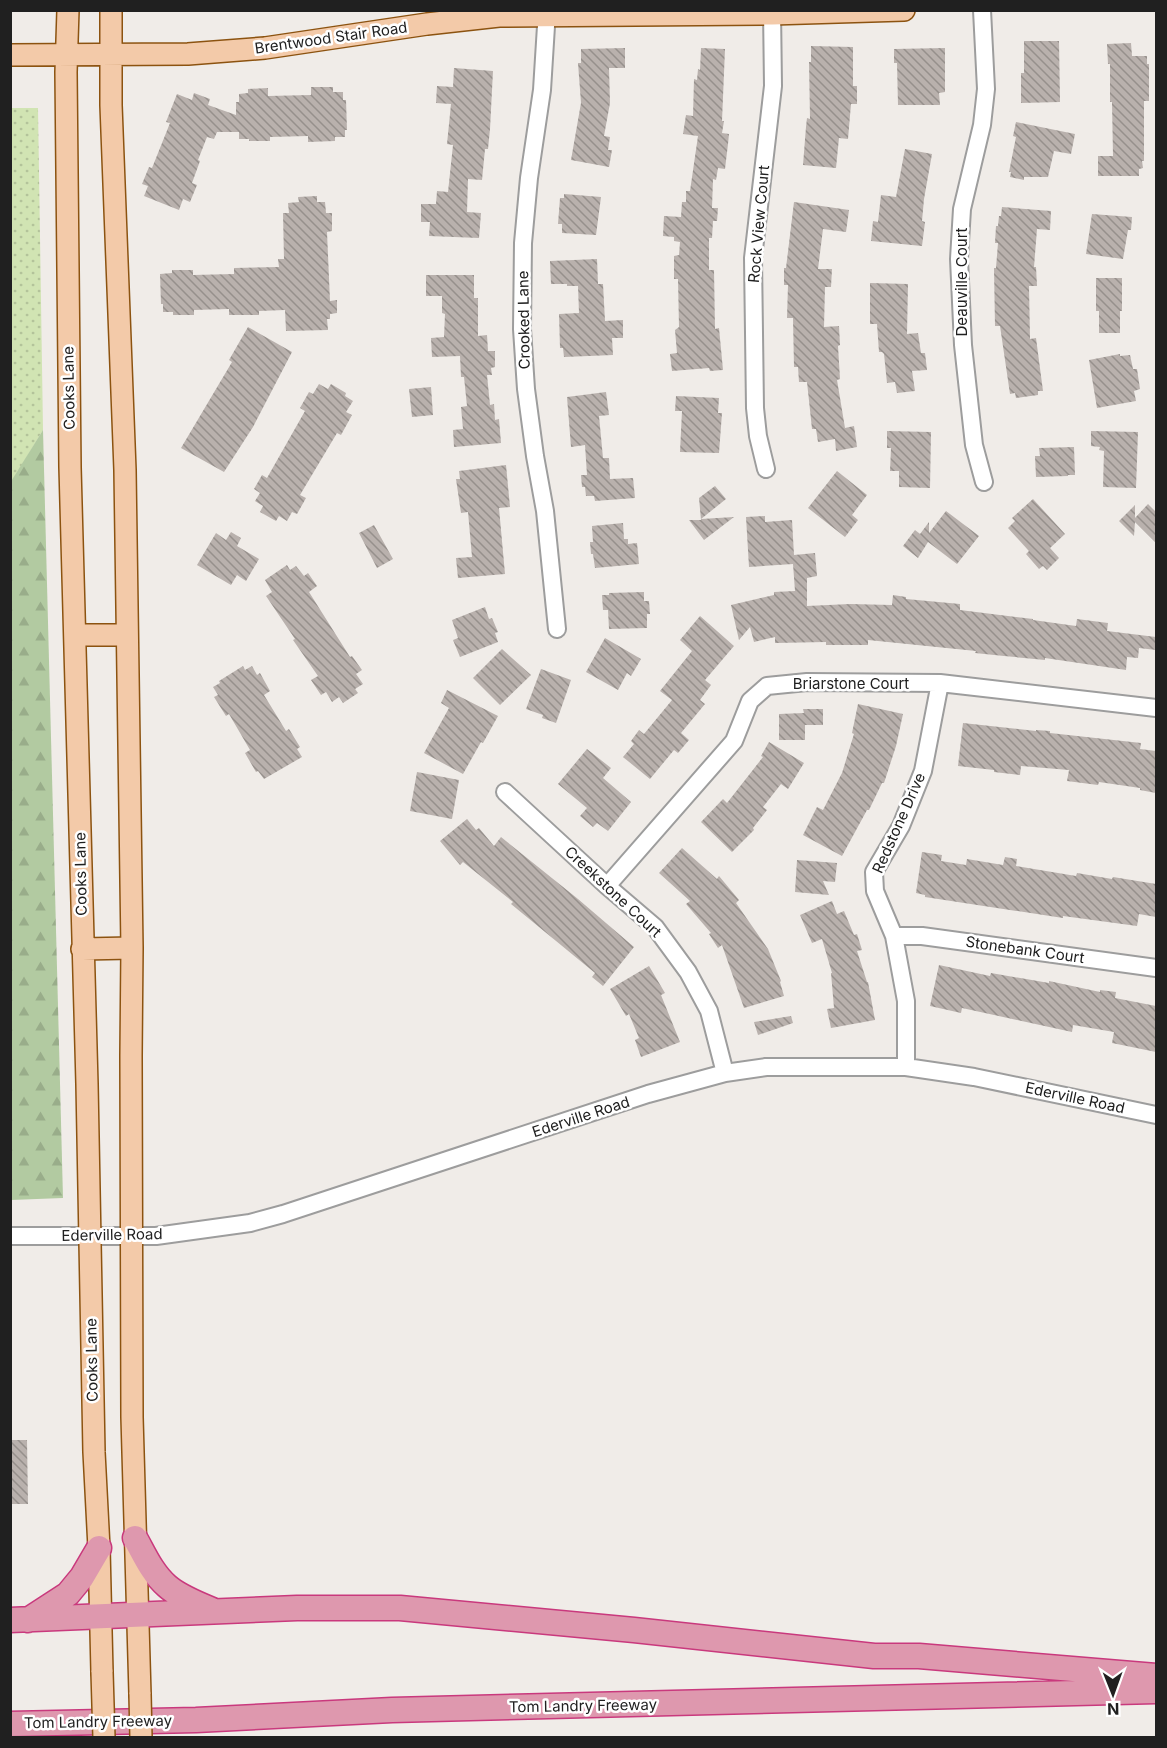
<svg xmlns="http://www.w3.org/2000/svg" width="1167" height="1748" font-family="Inter,sans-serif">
<defs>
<pattern id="grass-dots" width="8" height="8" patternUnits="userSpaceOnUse" patternTransform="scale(1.5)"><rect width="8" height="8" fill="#d1e4b3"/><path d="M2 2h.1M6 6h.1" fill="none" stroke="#b3c39a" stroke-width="1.8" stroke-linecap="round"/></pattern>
<pattern id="forest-firs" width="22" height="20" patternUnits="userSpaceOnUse" patternTransform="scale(1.5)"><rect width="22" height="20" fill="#b2caa1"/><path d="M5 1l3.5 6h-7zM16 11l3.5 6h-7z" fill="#99ad8a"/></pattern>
<pattern id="building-back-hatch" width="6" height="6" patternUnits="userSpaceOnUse" patternTransform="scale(1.5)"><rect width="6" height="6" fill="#b9b1ad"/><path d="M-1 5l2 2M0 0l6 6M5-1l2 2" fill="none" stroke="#96908c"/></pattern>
</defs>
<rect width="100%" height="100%" fill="#f0ece8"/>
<!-- grass -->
<path fill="url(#grass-dots)" d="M11,108H38L43,430L11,483Z"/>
<!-- forest -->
<path fill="url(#forest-firs)" d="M43,430L63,1198L11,1200L10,483Z"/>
<!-- building -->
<path fill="url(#building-back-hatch)" d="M1024,41H1059L1060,102L1021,103V73H1024Z
M1131,43L1132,56H1147V64H1149V101H1144V161H1142L1143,168L1139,169V176H1098V156H1113L1112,102H1110V64H1108L1107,44Z
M811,46L853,47V86H857V104H851L848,139L839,138L836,168L803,165L806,127L807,118L810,119L809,62H811Z
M625,48V68H609L610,103L604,136L610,137L608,150H612L609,167L571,160L581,103L578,63H581V49Z
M701,48L725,49L722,121H724L722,133L729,134L728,144L725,169L718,168L716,180L713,179L712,208H718L717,221H713L712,238H709V270H714L715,329L719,328L723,370L710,371L709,368L672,371L670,354L677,353L675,330L679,327L678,279H674V256L679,255L680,242L674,241V237L663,236L664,216L681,217L682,202H686V191H690L698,136L683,134L686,115L693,116L694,79L697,80L698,69L700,70Z
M945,48V92L939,93L940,105H898L897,63H894V49Z
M454,68L493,71L490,129L488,149H485L482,180L468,179L467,212L481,213L479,238L429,236L430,222H421V204H436L437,191L448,192L453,145L447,144L451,104L436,103L437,86L453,87Z
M311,87H333V92H343V100H346L347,130H345V137H335V141L308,142V136L270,137V141H249V139H239V132H217L214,139L207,137L198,160L200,161L192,183L197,185L190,202L183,199L179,210L144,196L148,186L142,184L149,167L152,168L170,123L166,122L177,94L192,100L194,93L210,99L208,105L236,115V102H239V94L248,93V89L268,88V96L311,95Z
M1016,122L1075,134L1071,154L1054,151L1048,177H1024V180L1010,177L1011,172H1009L1016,137L1013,136Z
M905,149L932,154L924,199L922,221L925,222L922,246L871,241L873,221L878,222L881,195L896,197Z
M564,194L601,197L596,235L562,233V224H558L560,198H564Z
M317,196V202H325L326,213H332V231L327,232L330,301L337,300V313L330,314V319H327L328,330L286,331L285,310L259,311V315H229V309L194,310V315H173V312H163V304H161L160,274L172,273V270H193V275L234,274V268L279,267L278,259H284L283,213H289L288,203L299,202L298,197Z
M794,202L849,210L846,232L823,229L818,269H832L831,287H825L824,327L839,326L840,345L838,346L840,379L837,380L845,428L854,426L857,447L836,451L835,439L818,442L816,429H812L807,382H799L798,367H794L793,318H787L788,285H784V268H786Z
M1002,207L1051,211L1050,230L1037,229L1034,267H1036L1037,286H1029L1030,339L1036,338L1043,391H1038V395L1016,398L1015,393L1010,394L1000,326H995L994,268H996L998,243H995L996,226H998L999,216H1001Z
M1092,214L1132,217L1131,230H1128L1123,259L1086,254Z
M597,259L598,284H603L605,321L623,320V338H612L613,355L564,357L563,348H560L559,314L579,313L578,286H567V284H551L550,261Z
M426,275H474V298H478V336L487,335L488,351H495V367L491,368L492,375H487L490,405L494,404L495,420L499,419L501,443L454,447L453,430L463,429L461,407L467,406L464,377H461L460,356L432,357L431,338L444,337L445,314L442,313V296H426Z
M1096,278H1122V311H1120V333H1099V311H1096Z
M870,283L908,284L907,334L918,333L921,353H925L927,370L912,371L915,391L897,393L895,382L887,383L884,354L882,352H879L877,324H870Z
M248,327L292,352L253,427L224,472L181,448L232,362L229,360Z
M1120,354V356L1130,355L1133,369H1137L1140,389L1134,391L1136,401L1097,408L1089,360Z
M319,384L328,389L331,384L346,393L345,396L353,401L346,412L352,415L341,435L337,433L300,495L306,498L297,514L292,512L287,521L279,516L276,521L260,512L263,506L255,501L260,493L254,489L262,475L267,478L305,411L300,408L309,392L313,394Z
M431,387L433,415L412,417L409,389Z
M606,392L609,415L599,416L603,458H609L610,479L633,478L635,498L595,501L594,496H586L585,487H582L581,475H587L585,445L571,447L567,397Z
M676,396L719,398L718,413H722L719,453L680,452L682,411H675Z
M887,431L931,432L930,488L899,487V471H890L891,448H887Z
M1091,431L1138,432L1136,488L1103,487L1104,451L1099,450L1100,447L1091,446Z
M1074,447L1075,475H1068V476L1036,477L1035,456H1040L1039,448Z
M506,465L510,507L499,508L505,574L458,578L456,558L472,557L468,512L461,513L456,479H460L459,471Z
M837,471L867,495L852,515L858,520L845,537L808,508Z
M715,486L726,499L701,519L734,517L704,540L689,520H701L699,498Z
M1033,499L1065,534L1050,548L1059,558L1047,570L1043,566L1039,569L1026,554L1029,551L1008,528L1015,521L1012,518Z
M1148,504L1156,512V543L1135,522L1134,536L1119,521L1135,505V518Z
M946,511L979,536L957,564L928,542L918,558L903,546L915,530L920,534L929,522V533Z
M765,516V522L792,520L794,555L815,553L817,576L807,578V606L850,604L892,605L893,595L906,597V599L960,604V610L1033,619V620L1076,626L1077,619L1108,623L1107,631L1156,637V650L1139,648L1138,658L1127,657L1126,670L1045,658V660L1004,656L975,653L976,651L868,640V645H826V642L775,643V637L754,642L750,627L739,640L731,605L774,595V592L795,591L793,564L749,567L746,517Z
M623,523L624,539H628V544L637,543L639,564L595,568L593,554H591L590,542H593L592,526Z
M374,525L393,559L377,568L359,533Z
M231,532L241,538L237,546L259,559L246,581L237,575L231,585L197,565L216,533L226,540Z
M287,565L290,570L296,566L304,576L308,573L317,586L309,592L350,657L352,656L362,670L356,674L363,684L355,689L358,693L343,703L339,697L332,702L326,692L321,695L311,680L318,676L293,640L295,639L266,596L272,592L265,580Z
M644,592V601H649L650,614H647V628L609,629L608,610H603L602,595H609V593Z
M485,607L489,619L492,618L498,632L495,633L498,642L460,657L453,640L458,638L452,620Z
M700,616L734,646L705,680L711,685L700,700L705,704L681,733L689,740L678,753L674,750L650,779L623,757L634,744L631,741L639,730L644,734L672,700L660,691L692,651L680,640Z
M605,638L641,659L631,676L627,673L618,690L586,672Z
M502,649L531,675L500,705L473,678Z
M243,666L245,670L252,666L257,675L260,673L270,691L264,695L286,731L289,729L300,747L297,749L302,757L264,779L258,771L256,772L245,753L250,750L229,714L226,716L214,697L218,695L213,687L220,683L219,681Z
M541,669L571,680L556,723L542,718L543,715L526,709Z
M447,690L498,716L483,743L481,742L463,774L424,753L449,708L441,703Z
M858,704L903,714L896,746L884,783H882L869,810H867L842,856L803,835L817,807L823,810L842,773L854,734L852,733Z
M803,709H823V725H805V740H779V714L804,713Z
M963,723L1036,731V730L1050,731V733L1141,743L1140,749L1156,751V793L1140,790V788L1099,782L1098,785L1067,781L1069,770L1021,766L1020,775L994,772V770L958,766Z
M769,742L804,763L788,789L781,784L763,807L767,810L753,828L754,830L732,852L701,822L723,799L727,803L763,757L761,756Z
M587,749L611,768L603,778L631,802L608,831L597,823L593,827L580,816L587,808L558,784Z
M417,772L459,780L452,819L410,811Z
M467,819L476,830L479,828L494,846L501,837L578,899L634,947L603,986L592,977L595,973L511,904L513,902L463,862L460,865L440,841Z
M682,848L717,879L719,876L739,900L736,903L768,949L781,981L780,982L784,996L744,1008L722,945L718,948L709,934L711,933L686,904L690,901L659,873Z
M922,852L942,855L941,861L966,865L967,859L1003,865L1005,857L1017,859L1016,866L1076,876L1077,873L1112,879L1113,877L1156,884V917L1139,914L1137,926L1063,916V918L925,897V895L916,893Z
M797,860L837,863L835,882L823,881L829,895L795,892Z
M832,901L837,914L844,911L854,935L857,934L862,950L857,951L867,982H868L875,1020L831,1028L827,1009L834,1008L831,973H832L822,939L812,943L800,915Z
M939,965L990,976L991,973L1049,983V981L1100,992V990L1116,992L1115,998L1156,1006V1052L1112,1043L1114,1032L1073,1025L1072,1032L962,1008L961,1013L930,1006Z
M649,966L665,993L661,995L680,1042L641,1057L635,1040L639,1038L629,1014L626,1016L610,989Z
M791,1016L793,1023L758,1035L754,1022Z
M10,1440H27L28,1504H10Z"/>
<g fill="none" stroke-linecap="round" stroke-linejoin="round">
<defs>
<path id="minor" d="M547,10L542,90L529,178L523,243L522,329L526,389L535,456L545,511L557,629
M982,10L986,89L982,125L962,209L959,259L963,345L974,445L984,482
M766,469L758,436L755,408L753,258L773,86L772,10
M505,792L607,886L655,927L688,972L709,1011L725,1073
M607,886L734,741L750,701L767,686L807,682L940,683L1156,708
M894,936H922L1156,968
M906,1067V1001L894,936L875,891L874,872L901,826L923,771L940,683
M10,1236H156L250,1223L283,1214L648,1094L725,1073L766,1067H906L974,1077L1156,1115"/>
<path id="major" d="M68,10L66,72L70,467L87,1084L94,1452L99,1548L102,1672
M111,10V105L125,470L132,948L131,1056L132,1417L140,1694
M10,55L188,54L265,48L427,24L499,16L772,14L904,10
M76,635H127
M82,949L132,948"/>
<path id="highway" d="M135,1538C144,1554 152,1573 167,1586C179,1597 199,1604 214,1611
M10,1620L297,1608H400L634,1630L874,1656H919L1156,1676
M28,1620L68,1594L82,1577L99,1548
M10,1724L196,1720L392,1710L1156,1691"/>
</defs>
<!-- minor casing -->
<use href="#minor" stroke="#9d9d9d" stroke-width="20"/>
<!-- major casing -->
<use href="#major" stroke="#8c5310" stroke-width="24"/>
<!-- highway casing -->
<use href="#highway" stroke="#c9397d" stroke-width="27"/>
<!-- minor -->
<use href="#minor" stroke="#fff" stroke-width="16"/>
<!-- major -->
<use href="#major" stroke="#f3caa9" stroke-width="21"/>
<!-- highway -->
<use href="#highway" stroke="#de98ae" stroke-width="24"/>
<defs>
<path id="major-bridge" d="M102,1672L104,1738
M140,1694L141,1738"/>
</defs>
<!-- major-bridge casing -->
<use href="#major-bridge" stroke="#8c5310" stroke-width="24" stroke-linecap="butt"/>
<!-- major-bridge -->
<use href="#major-bridge" stroke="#f3caa9" stroke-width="21"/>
</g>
<g text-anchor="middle" stroke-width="5" stroke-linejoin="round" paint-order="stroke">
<!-- street labels -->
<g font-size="15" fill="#202020" stroke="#fff">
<text transform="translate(331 38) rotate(-8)" y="5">Brentwood Stair Road</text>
<text transform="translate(759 224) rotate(-85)" y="5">Rock View Court</text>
<text transform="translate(962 282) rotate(-90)" y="5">Deauville Court</text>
<text transform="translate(524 320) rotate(-91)" y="5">Crooked Lane</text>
<text transform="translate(69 388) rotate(-91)" y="5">Cooks Lane</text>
<text x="851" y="689">Briarstone Court</text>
<text transform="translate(899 823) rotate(-66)" y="5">Redstone Drive</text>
<text transform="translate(81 874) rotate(-91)" y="5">Cooks Lane</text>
<text transform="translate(613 892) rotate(43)" y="5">Creekstone Court</text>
<text transform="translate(1025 950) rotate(8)" y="5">Stonebank Court</text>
<text transform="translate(1075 1098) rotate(12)" y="5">Ederville Road</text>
<text transform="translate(581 1117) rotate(-18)" y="5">Ederville Road</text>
<text transform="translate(112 1235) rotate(-1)" y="5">Ederville Road</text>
<text transform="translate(92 1360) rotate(-91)" y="5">Cooks Lane</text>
<text transform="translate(583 1706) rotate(-1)" y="5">Tom Landry Freeway</text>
<text transform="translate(98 1722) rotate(-1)" y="5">Tom Landry Freeway</text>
</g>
</g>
<!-- border -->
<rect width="1167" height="1748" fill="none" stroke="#202020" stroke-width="24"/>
<!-- north arrow -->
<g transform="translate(1113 1694) rotate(179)" stroke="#ffffff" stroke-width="4.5" paint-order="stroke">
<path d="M0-4.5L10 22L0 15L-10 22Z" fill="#202020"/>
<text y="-9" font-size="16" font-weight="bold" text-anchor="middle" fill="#202020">N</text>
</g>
</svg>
